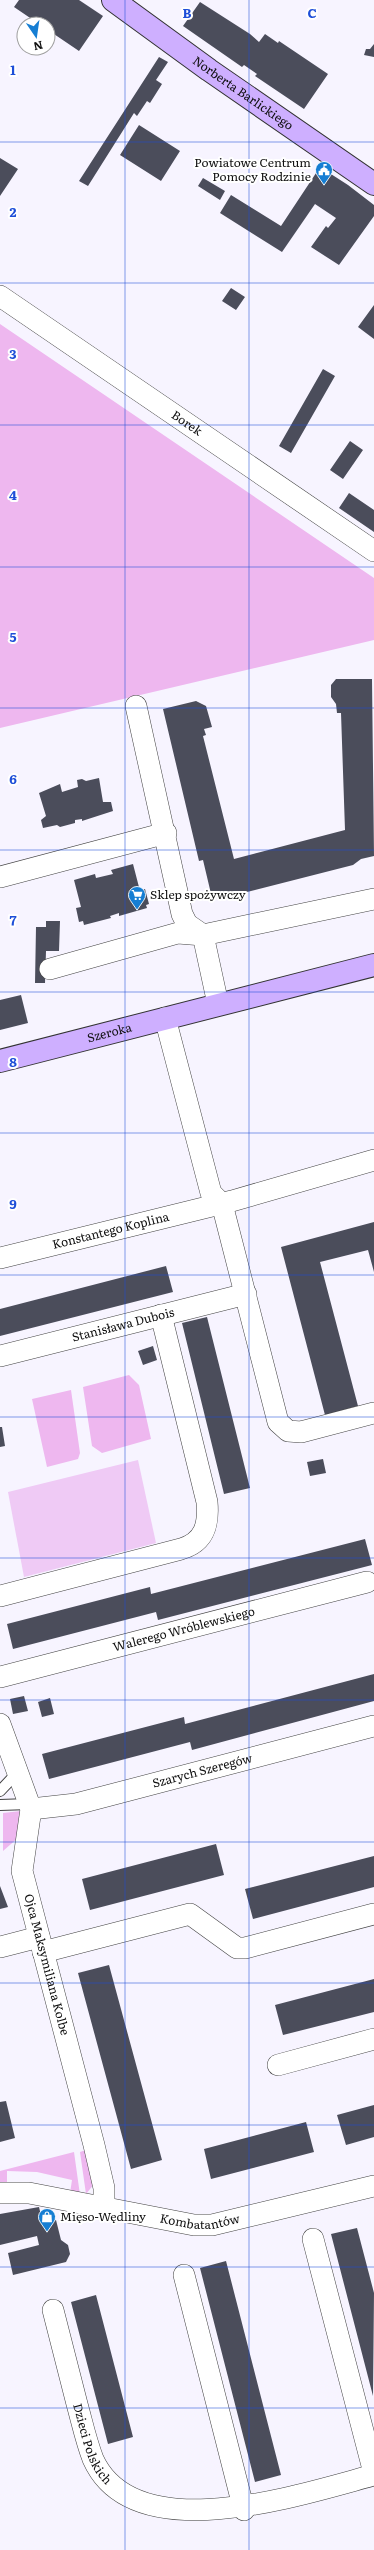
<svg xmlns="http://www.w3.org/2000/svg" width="374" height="2550" font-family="Literata,serif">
<rect width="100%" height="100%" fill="#f7f4ff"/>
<!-- green -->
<path fill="#eeb7ef" d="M0,324L374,578V640L0,728Z
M129,1375L139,1385L151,1439L102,1453L92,1446L83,1387Z
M71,1390L80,1453L78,1459L47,1467L32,1399Z
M21,1811L19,1837L3,1851V1813Z
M86,2150L94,2184L86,2194L80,2152Z
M74,2152L80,2195L70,2193L72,2180L37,2172L7,2171V2183L0,2184V2171Z"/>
<!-- pitch -->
<path fill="#efcaf5" d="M138,1460L156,1543L24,1577L8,1492Z"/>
<!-- building -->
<path fill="#4b4d5b" d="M19,0H79L103,16L79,51L48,30V24H39L14,7Z
M200,2L250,34L259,42L265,34L278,43L279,41L328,74L304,109L255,76L257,74L244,65L242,67L183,26Z
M374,44V57L364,55L366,49H370Z
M159,57L168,62L156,80L162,84L150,103L147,101L137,116L134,113L88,186L79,181Z
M139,125L180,151L161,181L120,155Z
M0,158L18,169L0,196Z
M320,167L348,185L374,205V216L339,265L311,247L326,226L328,228L336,218L315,204L282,252L220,213L231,195L281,226Z
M203,178L225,191L220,200L198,186Z
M231,288L245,297L236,310L222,301Z
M374,305V339L358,327Z
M323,369L335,376L291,453L279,446Z
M350,441L363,450L343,479L330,470Z
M349,493L374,510V532L339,508Z
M336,679H372L374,856L361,859L353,865L243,893L234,892L212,898L203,860L199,861L163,709L196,701L206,706L212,727L204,729L206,735L203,736L234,859L345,830L341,713H337L336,704L331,697V685Z
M99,778L103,802H111L113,811L82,821V819L75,820V823L60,827L57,825L43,828L41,820L46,816L39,793L60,784L62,792L78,787L77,780L82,779L86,781Z
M133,864L140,891L145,889L149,904L146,905L147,908L119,916V913L110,916L111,918L84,925L83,921L79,922L76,908L81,907L74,880L95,874L96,878L113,874L111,870Z
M46,921H60L59,951H46L45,983H35L36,927H46Z
M21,995L28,1023L0,1030V1000Z
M374,1222V1272L368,1250L320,1262L358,1406L325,1415L281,1247Z
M166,1266L173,1292L0,1336V1309Z
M207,1317L250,1488L224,1494L182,1323Z
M153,1346L157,1360L143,1365L138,1351Z
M0,1427H2L5,1446L0,1447Z
M323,1459L326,1473L310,1476L307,1462Z
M365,1539L372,1565L158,1620L156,1612L13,1649L7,1624L150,1587L151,1594Z
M374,1674V1701L192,1750L190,1742L49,1779L42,1754L184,1717L185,1724Z
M24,1696L28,1711L13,1714L10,1699Z
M50,1698L54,1714L42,1717L38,1702Z
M216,1844L224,1875L90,1910L82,1879Z
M374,1856V1887L253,1919L245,1889Z
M0,1886L8,1907L0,1909Z
M109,1965L162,2160L131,2169L78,1973Z
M374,1979V2012L283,2035L275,2005Z
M6,2101L15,2138L0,2142V2102Z
M374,2105V2137L346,2145L337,2115Z
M306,2122L314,2152L211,2179L204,2149Z
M39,2207L43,2224L56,2220L61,2240L68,2245L70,2254L66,2262L13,2275L8,2253L39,2245L37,2236L0,2245V2214Z
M357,2228L374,2293L373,2396L331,2234Z
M226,2261L281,2475L255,2482L200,2268Z
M96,2295L133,2437L108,2444L71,2302Z"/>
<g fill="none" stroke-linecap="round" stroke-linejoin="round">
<defs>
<path id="lane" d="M0,1791L17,1773
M0,1805L29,1804"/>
<g id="street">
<path id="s1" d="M0,296L374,551"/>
<path d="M136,706L182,914L187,924L203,935L218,1004"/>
<path d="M0,877L166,833"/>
<path d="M50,969L178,933L203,935L374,899"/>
<path d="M165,1018L211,1193L222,1204"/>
<path d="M222,1204L278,1422L288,1431L301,1432L374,1413"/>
<path id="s2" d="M0,1258L232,1201L374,1160"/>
<path id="s3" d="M0,1356L246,1294"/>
<path d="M0,1596L181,1549C205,1542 209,1524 207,1502L161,1315"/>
<path id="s4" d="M0,1677L367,1582"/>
<path id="s5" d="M0,1724L31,1809L22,1871L94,2145L104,2188V2207"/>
<path id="s6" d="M31,1809L76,1804L374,1726"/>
<path d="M0,1947L39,1937"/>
<path d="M43,1952L190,1914L237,1948H245L374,1914"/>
<path d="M278,2065L374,2039"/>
<path id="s7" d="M0,2193H29L194,2225H212L374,2186"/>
<path d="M313,2239L374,2473"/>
<path d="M184,2275L244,2510"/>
<path id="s8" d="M53,2310C61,2341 69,2372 77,2404C82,2422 86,2441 93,2459C134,2550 299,2495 374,2475"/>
</g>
<g id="secondary">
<path id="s9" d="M113,0L209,70L374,184"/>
<path id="s10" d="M0,1061L374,965"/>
</g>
</defs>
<!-- lane casing -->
<use href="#lane" stroke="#434343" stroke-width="12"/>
<!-- street casing -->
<use href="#street" stroke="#434343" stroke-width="22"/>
<!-- secondary casing -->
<use href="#secondary" stroke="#323232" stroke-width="24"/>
<!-- lane -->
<use href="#lane" stroke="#fff" stroke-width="10"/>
<!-- street -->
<use href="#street" stroke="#fff" stroke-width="21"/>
<!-- secondary -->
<use href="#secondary" stroke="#ceafff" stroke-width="22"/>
</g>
<!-- grid -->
<path fill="none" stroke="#1d4ed8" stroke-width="1" stroke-opacity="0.55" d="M125,0V2550M249,0V2550M0,142H374M0,283H374M0,425H374M0,567H374M0,708H374M0,850H374M0,992H374M0,1133H374M0,1275H374M0,1417H374M0,1558H374M0,1700H374M0,1842H374M0,1983H374M0,2125H374M0,2267H374M0,2408H374"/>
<!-- icons -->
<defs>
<symbol id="civic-pin" viewBox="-11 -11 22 30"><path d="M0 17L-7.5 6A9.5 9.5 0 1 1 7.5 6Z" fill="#167ed3" stroke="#fff"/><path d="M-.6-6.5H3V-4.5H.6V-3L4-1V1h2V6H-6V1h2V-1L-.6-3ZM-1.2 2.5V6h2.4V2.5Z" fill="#fff"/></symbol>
<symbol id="supermarket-pin" viewBox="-11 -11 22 30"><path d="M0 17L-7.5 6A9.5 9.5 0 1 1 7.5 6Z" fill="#167ed3" stroke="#fff"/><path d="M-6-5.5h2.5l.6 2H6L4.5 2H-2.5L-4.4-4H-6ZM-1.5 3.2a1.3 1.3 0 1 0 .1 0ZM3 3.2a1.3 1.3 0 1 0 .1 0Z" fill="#fff"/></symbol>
<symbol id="shop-pin" viewBox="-11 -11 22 30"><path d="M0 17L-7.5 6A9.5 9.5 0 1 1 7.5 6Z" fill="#167ed3" stroke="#fff"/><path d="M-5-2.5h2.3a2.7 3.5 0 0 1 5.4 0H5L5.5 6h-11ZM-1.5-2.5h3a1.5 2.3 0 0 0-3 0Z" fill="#fff"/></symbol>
</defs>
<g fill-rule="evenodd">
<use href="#civic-pin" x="314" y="160" width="20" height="27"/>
<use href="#supermarket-pin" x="127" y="885" width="20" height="27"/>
<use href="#shop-pin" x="37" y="2207" width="20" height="27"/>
</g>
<g text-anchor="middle" stroke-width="4" stroke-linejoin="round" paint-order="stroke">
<!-- street labels -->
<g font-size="12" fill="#101010" stroke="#fff">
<text dy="4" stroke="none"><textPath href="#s9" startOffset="160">Norberta Barlickiego</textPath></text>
<text dy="4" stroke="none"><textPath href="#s1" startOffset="226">Borek</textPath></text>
<text dy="4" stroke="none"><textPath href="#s10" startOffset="113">Szeroka</textPath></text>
<text dy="4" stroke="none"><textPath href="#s2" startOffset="114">Konstantego Koplina</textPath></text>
<text dy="4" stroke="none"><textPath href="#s3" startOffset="127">Stanisława Dubois</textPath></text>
<text dy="4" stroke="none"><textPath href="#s4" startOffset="190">Walerego Wróblewskiego</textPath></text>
<text dy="4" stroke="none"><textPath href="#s6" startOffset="176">Szarych Szeregów</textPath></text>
<text dy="4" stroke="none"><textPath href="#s5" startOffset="250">Ojca Maksymiliana Kolbe</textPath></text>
<text dy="4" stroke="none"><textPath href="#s7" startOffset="203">Kombatantów</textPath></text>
<text dy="4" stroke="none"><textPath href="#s8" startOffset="140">Dzieci Polskich</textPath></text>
</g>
<!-- poi labels -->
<g font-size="12" fill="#101010" stroke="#fff" text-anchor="start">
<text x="311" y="167" text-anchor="end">Powiatowe Centrum<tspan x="311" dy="14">Pomocy Rodzinie</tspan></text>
<text x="150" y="899">Sklep spożywczy</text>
<text x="60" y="2221">Mięso-Wędliny</text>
</g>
</g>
<g font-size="13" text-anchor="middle" font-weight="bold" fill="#1d4ed8" stroke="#fff" stroke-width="4" stroke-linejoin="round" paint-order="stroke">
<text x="187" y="18">B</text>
<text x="312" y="18">C</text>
<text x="13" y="75">1</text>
<text x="13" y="217">2</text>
<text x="13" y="359">3</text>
<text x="13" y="500">4</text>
<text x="13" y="642">5</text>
<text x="13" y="784">6</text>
<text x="13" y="925">7</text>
<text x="13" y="1067">8</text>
<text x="13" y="1209">9</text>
</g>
<!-- north arrow -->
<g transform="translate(36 36) rotate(167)"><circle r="19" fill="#ffffff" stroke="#9f9f9f"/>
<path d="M0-3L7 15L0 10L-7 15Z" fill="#167ed3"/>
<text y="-6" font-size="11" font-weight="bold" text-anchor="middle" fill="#101010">N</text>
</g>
</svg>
